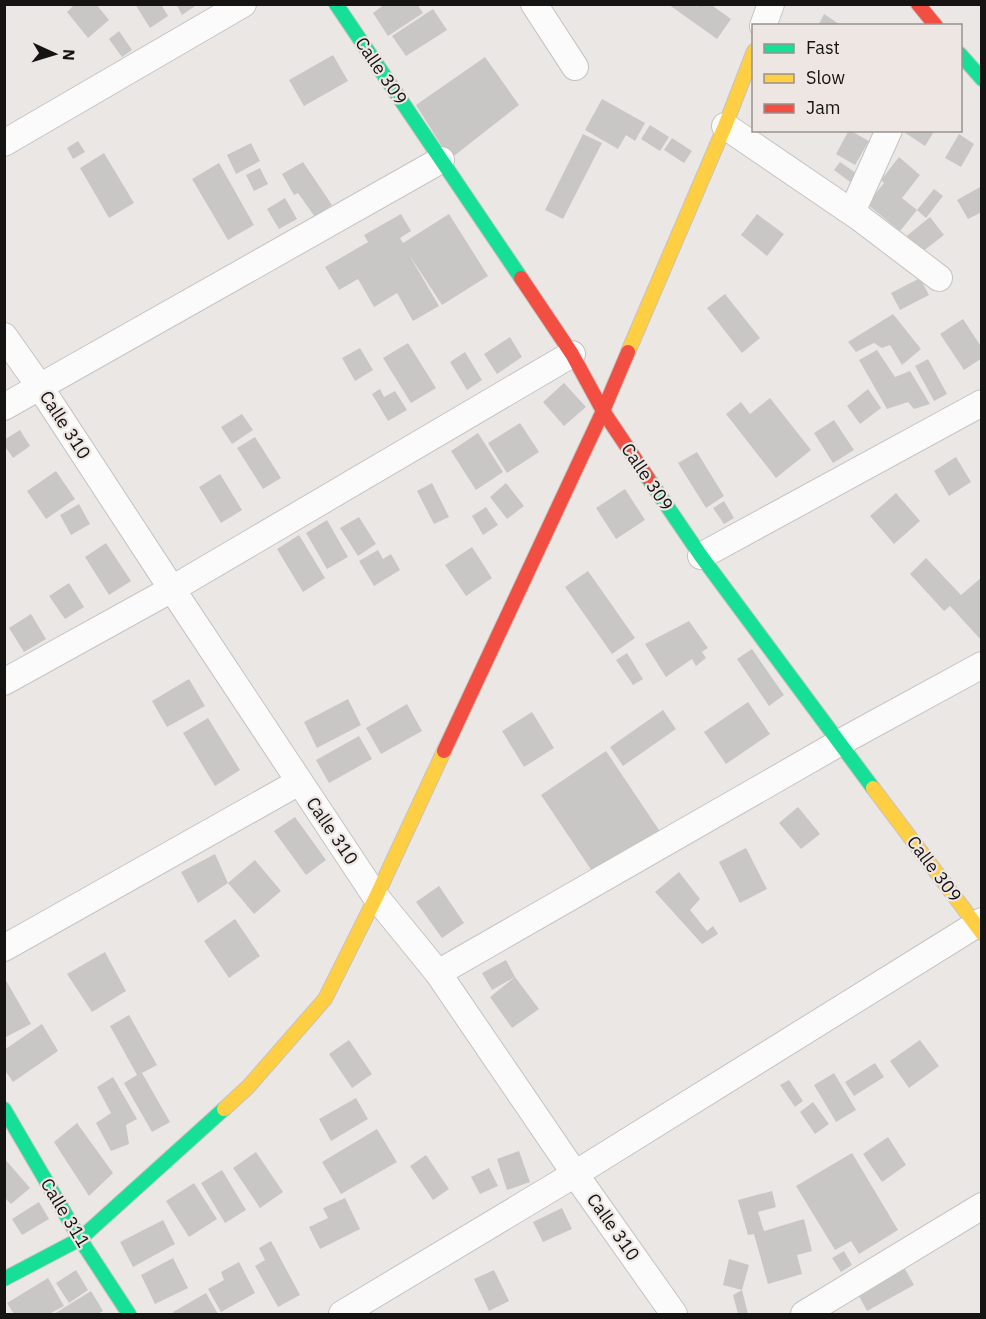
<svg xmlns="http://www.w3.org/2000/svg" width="986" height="1319" font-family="'IBM Plex Sans',sans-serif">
<rect width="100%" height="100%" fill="#ebe7e5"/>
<!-- building -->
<path fill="#c9c7c6" d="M75,4H96L109,20L88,38L67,12Z
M135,4H161L168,16L150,28Z
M176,4H198L182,15Z
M385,4H417L423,13L388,36L373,13Z
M668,4H694L697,7L698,4H710L731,19L717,39Z
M433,9L447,30L406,56L392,36Z
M824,14L842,26H818Z
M119,31L132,50L122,57L109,39Z
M333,55L348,81L304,106L289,80Z
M485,57L519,105L450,159L416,105Z
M602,99L645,123L635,141L626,135L618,149L585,130Z
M650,125L669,137L660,151L641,139Z
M849,130L869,141L855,165L836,154Z
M901,130H935L925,146Z
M583,134L602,143L563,219L545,210Z
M959,134L974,144L961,167L945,158Z
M672,138L692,151L684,163L664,150Z
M78,141L85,152L73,159L67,148Z
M251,143L260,161L236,174L227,155Z
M104,153L134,203L109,218L80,168Z
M899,157L920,175L902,198L917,210L900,231L867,204L884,183L881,180Z
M303,162L332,205L315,217L298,193L294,195L282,174Z
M840,162L863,178L857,187L834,170Z
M219,163L254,225L228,240L192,179Z
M260,168L268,184L254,191L246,175Z
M982,186V212L968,219L957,200Z
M934,189L943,196L926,218L917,210Z
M285,198L297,219L279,229L267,209Z
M401,214L411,231L400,238L403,243L449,214L488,276L442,305L408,253L439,306L413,321L397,293L374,307L358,279L339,290L325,267L368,242L364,235Z
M757,214L784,234L767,256L741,235Z
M930,217L944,235L917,256L903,239Z
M920,278L929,295L900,310L891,293Z
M725,294L760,338L742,353L707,308Z
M893,314L921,349L902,365L890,345L882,348L874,343L856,352L848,342Z
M963,319L982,348V358L964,370L940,334Z
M510,337L522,357L497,374L484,354Z
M408,343L436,388L411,403L383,358Z
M360,348L373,370L355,381L342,358Z
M877,350L895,377L910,371L930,404L914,409L908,402L887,409L859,360Z
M465,352L482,380L467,390L450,362Z
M928,359L947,394L934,401L915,366Z
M564,383L586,407L564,426L543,402Z
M380,389L384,397L395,391L407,410L388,421L372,394Z
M868,389L881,408L860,424L847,406Z
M770,398L811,450L776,478L726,414L741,402L750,414Z
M242,414L253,430L232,444L221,427Z
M834,420L854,450L833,463L814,433Z
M520,423L539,452L507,473L488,443Z
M20,430L30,446L13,458L4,445V440Z
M478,433L503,472L476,490L451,451Z
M255,437L281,478L263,489L237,448Z
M697,452L724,496L706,508L678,463Z
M956,457L971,482L949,496L934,471Z
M56,471L75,499L46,519L27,491Z
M220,474L242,510L221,523L199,487Z
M432,483L449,517L434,524L417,491Z
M506,483L524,506L507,519L490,497Z
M625,489L645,520L616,539L596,508Z
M896,493L920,521L894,544L870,516Z
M724,501L734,518L724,524L713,508Z
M79,504L90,524L71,535L60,515Z
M486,507L498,525L483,535L472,516Z
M359,517L376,544L358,556L340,528Z
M327,520L348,557L327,569L306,533Z
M299,535L325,578L303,592L277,549Z
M106,543L131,581L109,595L85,557Z
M472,547L492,578L466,596L445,565Z
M378,550L383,559L391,554L400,570L374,586L359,561Z
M926,558L961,595L982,577V641L950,606L944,611L910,574Z
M588,571L635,638L612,654L565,587Z
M69,583L84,607L65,619L49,596Z
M31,614L46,639L24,652L9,628Z
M689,621L708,648L702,652L706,658L696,666L692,659L666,677L645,644Z
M752,649L784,695L769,706L737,659Z
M627,653L643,679L633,685L616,660Z
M189,679L205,706L167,727L152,701Z
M348,699L361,725L317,748L304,722Z
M748,702L770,734L726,764L704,732Z
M407,704L422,731L381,754L366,728Z
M663,710L676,729L623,766L610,747Z
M532,712L554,748L524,767L502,731Z
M208,718L240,770L215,786L183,733Z
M359,736L372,759L329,783L316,760Z
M606,751L661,833L596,877L541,795Z
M798,807L820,834L801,849L779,823Z
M295,817L326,860L306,875L274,831Z
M746,848L767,889L740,903L719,862Z
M215,854L228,883L255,860L281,891L254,914L228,883L198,903L181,872Z
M679,872L700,899L690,910L707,931L713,926L718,934L702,944L655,892Z
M439,886L464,923L442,938L416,902Z
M235,919L260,956L229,978L204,941Z
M105,952L126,991L92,1012L67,974Z
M506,960L515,977L539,1009L512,1028L490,997L515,977L492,990L482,973Z
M4,977L31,1024L4,1038Z
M129,1015L157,1065L142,1073L170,1122L152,1132L124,1083L137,1075L110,1026Z
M42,1024L58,1051L13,1082L4,1069V1050Z
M349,1040L372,1074L352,1088L329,1054Z
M920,1040L939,1066L909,1088L890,1061Z
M875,1063L884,1077L854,1096L845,1082Z
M834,1073L856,1110L836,1122L814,1085Z
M113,1077L137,1119L126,1125L129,1144L111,1151L96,1123L111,1113L97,1087Z
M789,1080L803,1101L795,1107L780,1085Z
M356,1098L368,1119L331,1141L319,1119Z
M813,1102L829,1124L815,1134L800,1112Z
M77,1123L113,1173L89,1196L54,1142Z
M377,1129L397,1162L341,1194L322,1162Z
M888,1137L906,1165L882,1182L863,1154Z
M519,1151L530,1182L507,1190L497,1159Z
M256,1152L283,1192L260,1208L233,1168Z
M852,1153L898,1230L859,1254L851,1241L835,1250L796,1186Z
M426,1155L449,1189L433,1200L410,1166Z
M4,1158L30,1188L11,1204L4,1197Z
M489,1168L498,1186L480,1194L471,1177Z
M222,1170L246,1210L225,1223L201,1183Z
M194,1183L217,1219L189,1237L166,1201Z
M772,1191L776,1207L758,1212L764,1231L804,1219L812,1251L797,1255L802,1274L768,1284L754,1234L748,1235L738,1200Z
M345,1198L360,1229L320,1249L309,1227L328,1218L323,1208Z
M39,1202L49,1219L22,1235L12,1219Z
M562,1208L572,1229L543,1242L533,1222Z
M163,1220L175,1244L133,1267L120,1242Z
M271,1241L300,1295L278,1307L255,1266L265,1260L259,1248Z
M844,1251L852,1265L841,1272L832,1258Z
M173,1258L188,1288L155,1304L141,1275Z
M729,1259L749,1265L742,1290L723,1285Z
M239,1262L255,1293L221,1312L208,1289L224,1280L221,1272Z
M905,1269L914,1285L867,1311L858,1294Z
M76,1270L88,1290L69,1303L56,1283Z
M494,1270L509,1301L489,1311L474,1279Z
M48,1278L64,1306L49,1314H14L7,1303Z
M742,1290L748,1314H738L733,1295Z
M91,1291L103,1311L98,1314H54Z
M206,1293L218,1314H174L173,1312Z"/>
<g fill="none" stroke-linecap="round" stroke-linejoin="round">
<defs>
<path id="street" d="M534,4L575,67
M763,26L771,4
M725,126L860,218L939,278
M4,143L243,4
M852,212L889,130
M4,336L40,387L172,589L376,897L438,973L575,1174L674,1314
M4,407L441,160
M701,556L982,403
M4,682L172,589L572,354
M4,948L299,782
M438,973L839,743L982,665
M342,1314L575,1174L982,921
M804,1314L982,1206"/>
<path id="fast" d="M336,4L521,278
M960,54L982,79
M648,478L701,556L873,788
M4,1109L80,1239L129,1314
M4,1279L80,1239L224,1109"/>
<path id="slow" d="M628,352L725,126L754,51
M873,788L982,933
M224,1109L248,1087L325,999L376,897L444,751"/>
<path id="jam" d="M918,4L936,26
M521,278L572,354L603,411L648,478
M444,751L603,411L628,352"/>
</defs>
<!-- street casing -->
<use href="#street" stroke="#c6c3c1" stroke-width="28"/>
<!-- fast casing -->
<use href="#fast" stroke="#c6c3c1" stroke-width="16"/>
<!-- slow casing -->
<use href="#slow" stroke="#c6c3c1" stroke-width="16"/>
<!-- jam casing -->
<use href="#jam" stroke="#c6c3c1" stroke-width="16"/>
<!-- street -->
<use href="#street" stroke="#fcfbfb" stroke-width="26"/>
<!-- fast -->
<use href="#fast" stroke="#16e098" stroke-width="14"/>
<!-- slow -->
<use href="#slow" stroke="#ffcf43" stroke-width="14"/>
<!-- jam -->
<use href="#jam" stroke="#f24e42" stroke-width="14"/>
</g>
<g text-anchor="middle" stroke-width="4.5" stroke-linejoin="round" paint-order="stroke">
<!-- street labels -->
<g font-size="18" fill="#161413" stroke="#ede6e3">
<text transform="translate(381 71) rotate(56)" y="6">Calle 309</text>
<text transform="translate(65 425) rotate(57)" y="6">Calle 310</text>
<text transform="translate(647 477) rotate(56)" y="6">Calle 309</text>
<text transform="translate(332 831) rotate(56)" y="6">Calle 310</text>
<text transform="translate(934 869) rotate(53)" y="6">Calle 309</text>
<text transform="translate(65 1213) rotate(59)" y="6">Calle 311</text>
<text transform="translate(613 1227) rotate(55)" y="6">Calle 310</text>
</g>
</g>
<!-- border -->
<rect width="986" height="1319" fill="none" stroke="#161413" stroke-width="12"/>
<!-- legend -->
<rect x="752" y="24" width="210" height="108" fill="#ede6e3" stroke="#979290" stroke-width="1.5"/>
<rect x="764" y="44" width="30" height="9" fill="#16e098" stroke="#979290" stroke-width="1.5"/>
<text x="806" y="54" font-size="18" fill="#161413">Fast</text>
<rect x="764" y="74" width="30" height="9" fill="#ffcf43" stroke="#979290" stroke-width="1.5"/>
<text x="806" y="84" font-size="18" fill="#161413">Slow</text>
<rect x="764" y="104" width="30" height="9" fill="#f24e42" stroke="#979290" stroke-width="1.5"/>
<text x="806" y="114" font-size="18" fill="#161413">Jam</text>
<!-- north arrow -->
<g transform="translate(54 54) rotate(94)" stroke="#ede6e3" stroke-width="4.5" paint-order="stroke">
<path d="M0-4.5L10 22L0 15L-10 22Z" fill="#161413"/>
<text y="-9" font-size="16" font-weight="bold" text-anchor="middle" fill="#161413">N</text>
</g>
</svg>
